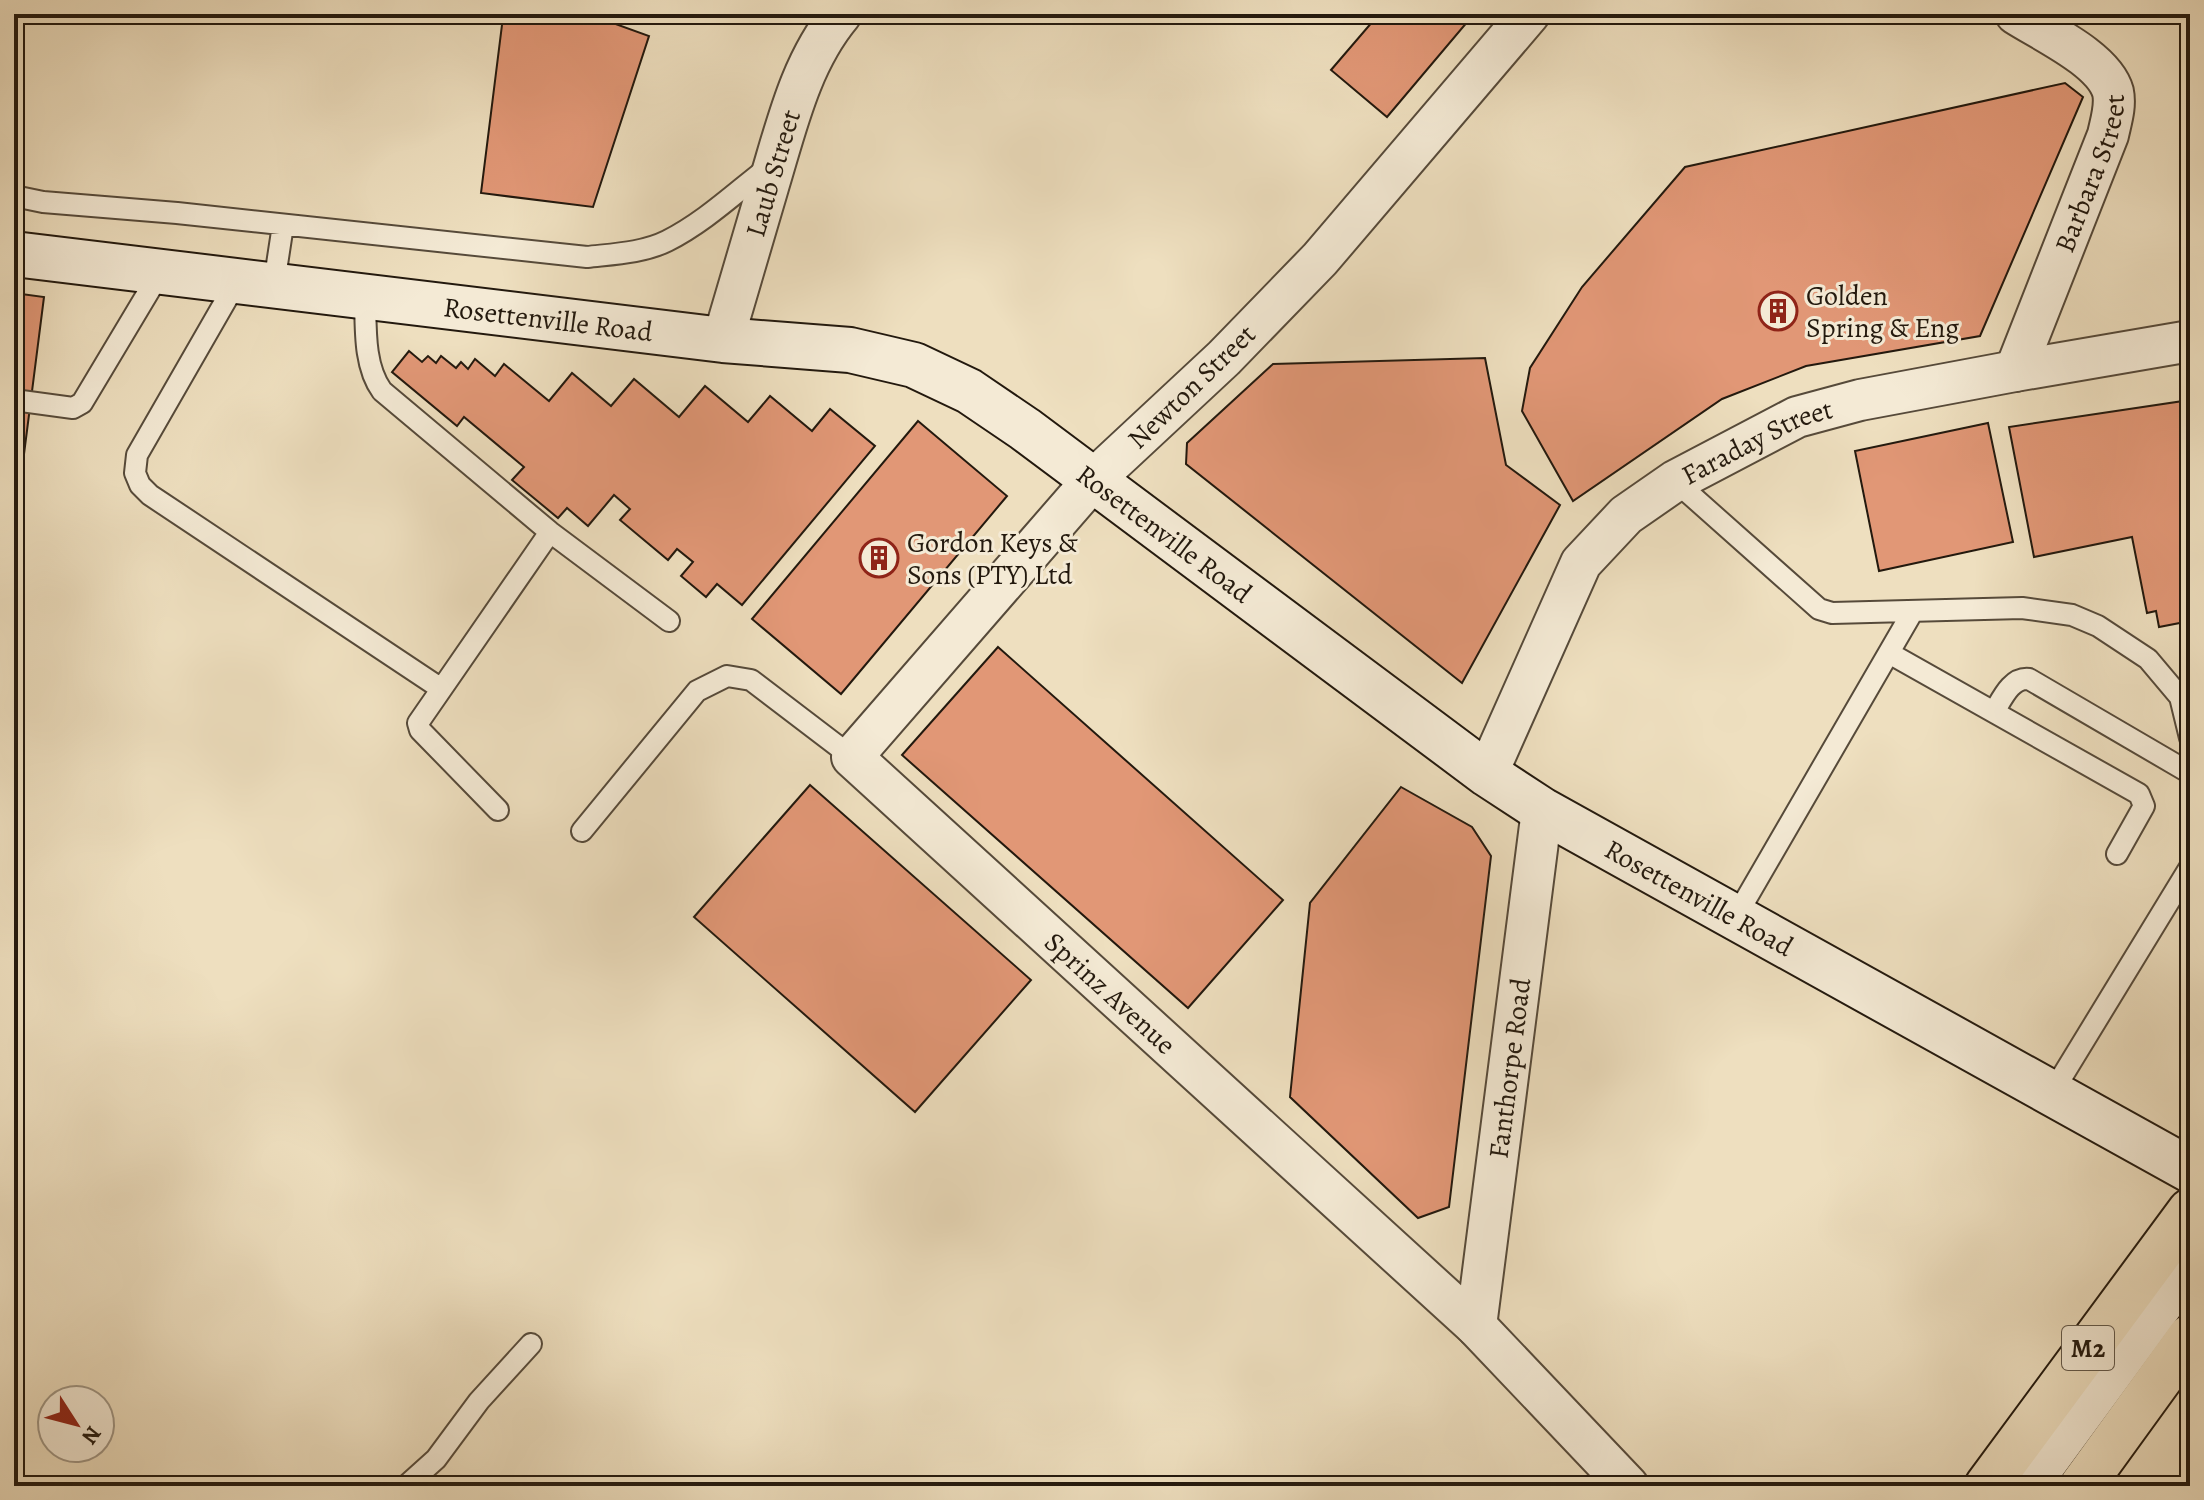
<svg xmlns="http://www.w3.org/2000/svg" width="2204" height="1500" font-family="Alegreya,serif">
<rect width="100%" height="100%" fill="#eedfbf"/>
<filter id="stains"><feTurbulence type="fractalNoise" baseFrequency=".0025" numOctaves="4"/><feColorMatrix values="0 0 0 0 .2 0 0 0 0 .09 0 0 0 0 .02 0 0 0 .5 -.17"/></filter>
<radialGradient id="worn" r=".72"><stop offset=".6" stop-color="#630" stop-opacity="0"/><stop offset="1" stop-color="#630" stop-opacity=".3"/></radialGradient>
<!-- building -->
<path fill="#e19776" stroke="#23190e" stroke-width="2" d="M510,14H588L649,36L593,207L481,193L502,25Z
M1379,14H1474L1387,117L1331,70Z
M2065,83L2083,97L1980,336L1806,366L1722,399L1573,501L1522,411L1530,368L1582,287L1685,167Z
M14,293L44,297L22,470L14,469Z
M409,351L422,362L428,356L436,363L441,356L456,368L461,362L468,369L475,359L495,376L504,364L549,401L572,373L611,406L634,379L679,417L705,386L748,422L770,396L812,431L830,409L875,446L742,605L717,584L706,597L681,576L693,562L677,549L668,560L620,520L630,509L614,495L588,526L567,508L558,518L512,480L524,467L464,417L457,426L392,372Z
M1485,358L1506,465L1560,505L1462,683L1186,464L1187,443L1273,364Z
M2190,400V650L2185,622L2159,627L2156,611L2147,613L2132,537L2034,557L2009,427Z
M918,421L1007,496L841,694L752,619Z
M1988,423L2013,542L1879,571L1855,451Z
M998,647L1283,900L1188,1008L902,755Z
M810,785L1031,980L915,1112L694,917Z
M1401,787L1472,827L1491,856L1449,1207L1418,1218L1290,1097L1310,903Z"/>
<g fill="none" stroke-linecap="round" stroke-linejoin="round">
<defs>
<path id="service" d="M14,196L43,202L177,213L587,257C613,254 643,253 667,241C705,222 737,191 770,166
M237,281L137,455L135,473L140,485L150,495L440,688
M274,284L283,225
M365,294C366,325 363,365 382,391L550,532L669,621
M14,400L73,408L82,403L161,271
M1675,481L1819,609L1832,613L2022,608L2072,615L2098,626L2148,659L2180,697L2190,738
M1889,653L2139,794L2144,806L2117,854
M1994,712C2002,699 2011,677 2029,679L2190,773
M498,810L420,730L418,723L550,532
M582,831L697,691L727,676L751,680L852,757
M1735,918L1913,611
M2052,1093L2190,867
M406,1486L436,1459L479,1401L531,1344"/>
<g id="minor">
<path id="s1" d="M1529,14L1320,259L1224,358L1092,481L852,757L1476,1326L1628,1486"/>
<path id="s2" d="M723,340C738,289 753,238 768,187C786,128 800,63 841,14"/>
<path id="s3" d="M2015,371L2108,135C2111,121 2116,106 2113,92C2104,59 2044,32 2016,14"/>
<path id="s4" d="M1487,774L1581,563L1626,515L1675,481L1797,417L1860,400L2015,371L2190,341"/>
<path id="s5" d="M1476,1326L1542,810"/>
</g>
<path id="tertiary" d="M2027,1486L2190,1264"/>
<g id="secondary">
<path id="s6" d="M14,254L723,340L850,350L914,365L969,391L1025,429L1487,774L1542,810L2190,1170"/>
</g>
<path id="motorway" d="M1987,1486L2190,1211
M2082,1486L2190,1337"/>
</defs>
<!-- service casing -->
<use href="#service" stroke="#564a3a" stroke-width="24"/>
<!-- minor casing -->
<use href="#minor" stroke="#564a3a" stroke-width="44"/>
<!-- tertiary casing -->
<use href="#tertiary" stroke="#564a3a" stroke-width="48"/>
<!-- secondary casing -->
<use href="#secondary" stroke="#23190e" stroke-width="48"/>
<!-- motorway casing -->
<use href="#motorway" stroke="#23190e" stroke-width="48"/>
<!-- service -->
<use href="#service" stroke="#f4ead5" stroke-width="20"/>
<!-- minor -->
<use href="#minor" stroke="#f4ead5" stroke-width="40"/>
<!-- tertiary -->
<use href="#tertiary" stroke="#f4ead5" stroke-width="44"/>
<!-- secondary -->
<use href="#secondary" stroke="#f4ead5" stroke-width="44"/>
<!-- motorway -->
<use href="#motorway" stroke="#eedfbf" stroke-width="44"/>
</g>
<!-- icons -->
<defs>
<symbol id="building-ring" viewBox="-11 -11 22 22"><circle r="9.5" fill="#f4ead5" stroke="#8f2418" stroke-width="1.5"/><path d="M-4-6H4V6H1V3H-1V6H-4ZM-2.5-4.3h1.7v1.8h-1.7ZM.8-4.3h1.7v1.8H.8ZM-2.5-1h1.7V.8h-1.7ZM.8-1h1.7V.8H.8Z" fill="#8f2418"/></symbol>
</defs>
<g fill-rule="evenodd">
<use href="#building-ring" x="1756" y="289" width="44" height="44"/>
<use href="#building-ring" x="857" y="536" width="44" height="44"/>
</g>
<g text-anchor="middle" stroke-width="6" stroke-linejoin="round" paint-order="stroke">
<!-- shield labels -->
<rect fill="#f4ead5" stroke="#62584a" stroke-width="2" x="2062" y="1326" width="52" height="44" rx="6"/>
<g font-size="26" font-weight="bold" fill="#23190e">
<text x="2088" y="1357">M2</text>
</g>
<!-- street labels -->
<g font-size="28" fill="#23190e" stroke="#f4ead5">
<text dy="10" stroke="none"><textPath href="#s3" startOffset="212">Barbara Street</textPath></text>
<text dy="10" stroke="none"><textPath href="#s2" startOffset="174">Laub Street</textPath></text>
<text dy="10" stroke="none"><textPath href="#s6" startOffset="538">Rosettenville Road</textPath></text>
<text transform="translate(1191 386) rotate(-44)" y="10">Newton Street</text>
<text dy="10" stroke="none"><textPath href="#s4" startOffset="448">Faraday Street</textPath></text>
<text dy="10" stroke="none"><textPath href="#s6" startOffset="1210">Rosettenville Road</textPath></text>
<text dy="10" stroke="none"><textPath href="#s6" startOffset="1858">Rosettenville Road</textPath></text>
<text dy="10" stroke="none"><textPath href="#s1" startOffset="1356">Sprinz Avenue</textPath></text>
<text dy="10" stroke="none"><textPath href="#s5" startOffset="260">Fanthorpe Road</textPath></text>
</g>
<!-- poi labels -->
<g font-size="28" fill="#23190e" stroke="#f4ead5" text-anchor="start">
<text x="1806" y="305">Golden<tspan x="1806" dy="32">Spring &amp; Eng</tspan></text>
<text x="907" y="552">Gordon Keys &amp;<tspan x="907" dy="32">Sons (PTY) Ltd</tspan></text>
</g>
</g>
<!-- margin -->
<rect width="2204" height="1500" fill="none" stroke="#eedfbf" stroke-width="48"/>
<rect x="16" y="16" width="2172" height="1468" fill="none" stroke="#23190e" stroke-width="4"/>
<rect x="24" y="24" width="2156" height="1452" fill="none" stroke="#23190e" stroke-width="2"/>
<!-- north arrow -->
<g transform="translate(76 1424) rotate(126)"><circle r="38" fill="#f4ead5" stroke="#a09685" stroke-width="2"/>
<path d="M0-6L14 30L0 20L-14 30Z" fill="#8f2418"/>
<text y="-12" font-size="22" font-weight="bold" text-anchor="middle" fill="#23190e">N</text>
</g>
<rect width="100%" height="100%" filter="url(#stains)"/>
<rect width="100%" height="100%" fill="url(#worn)"/>
</svg>
